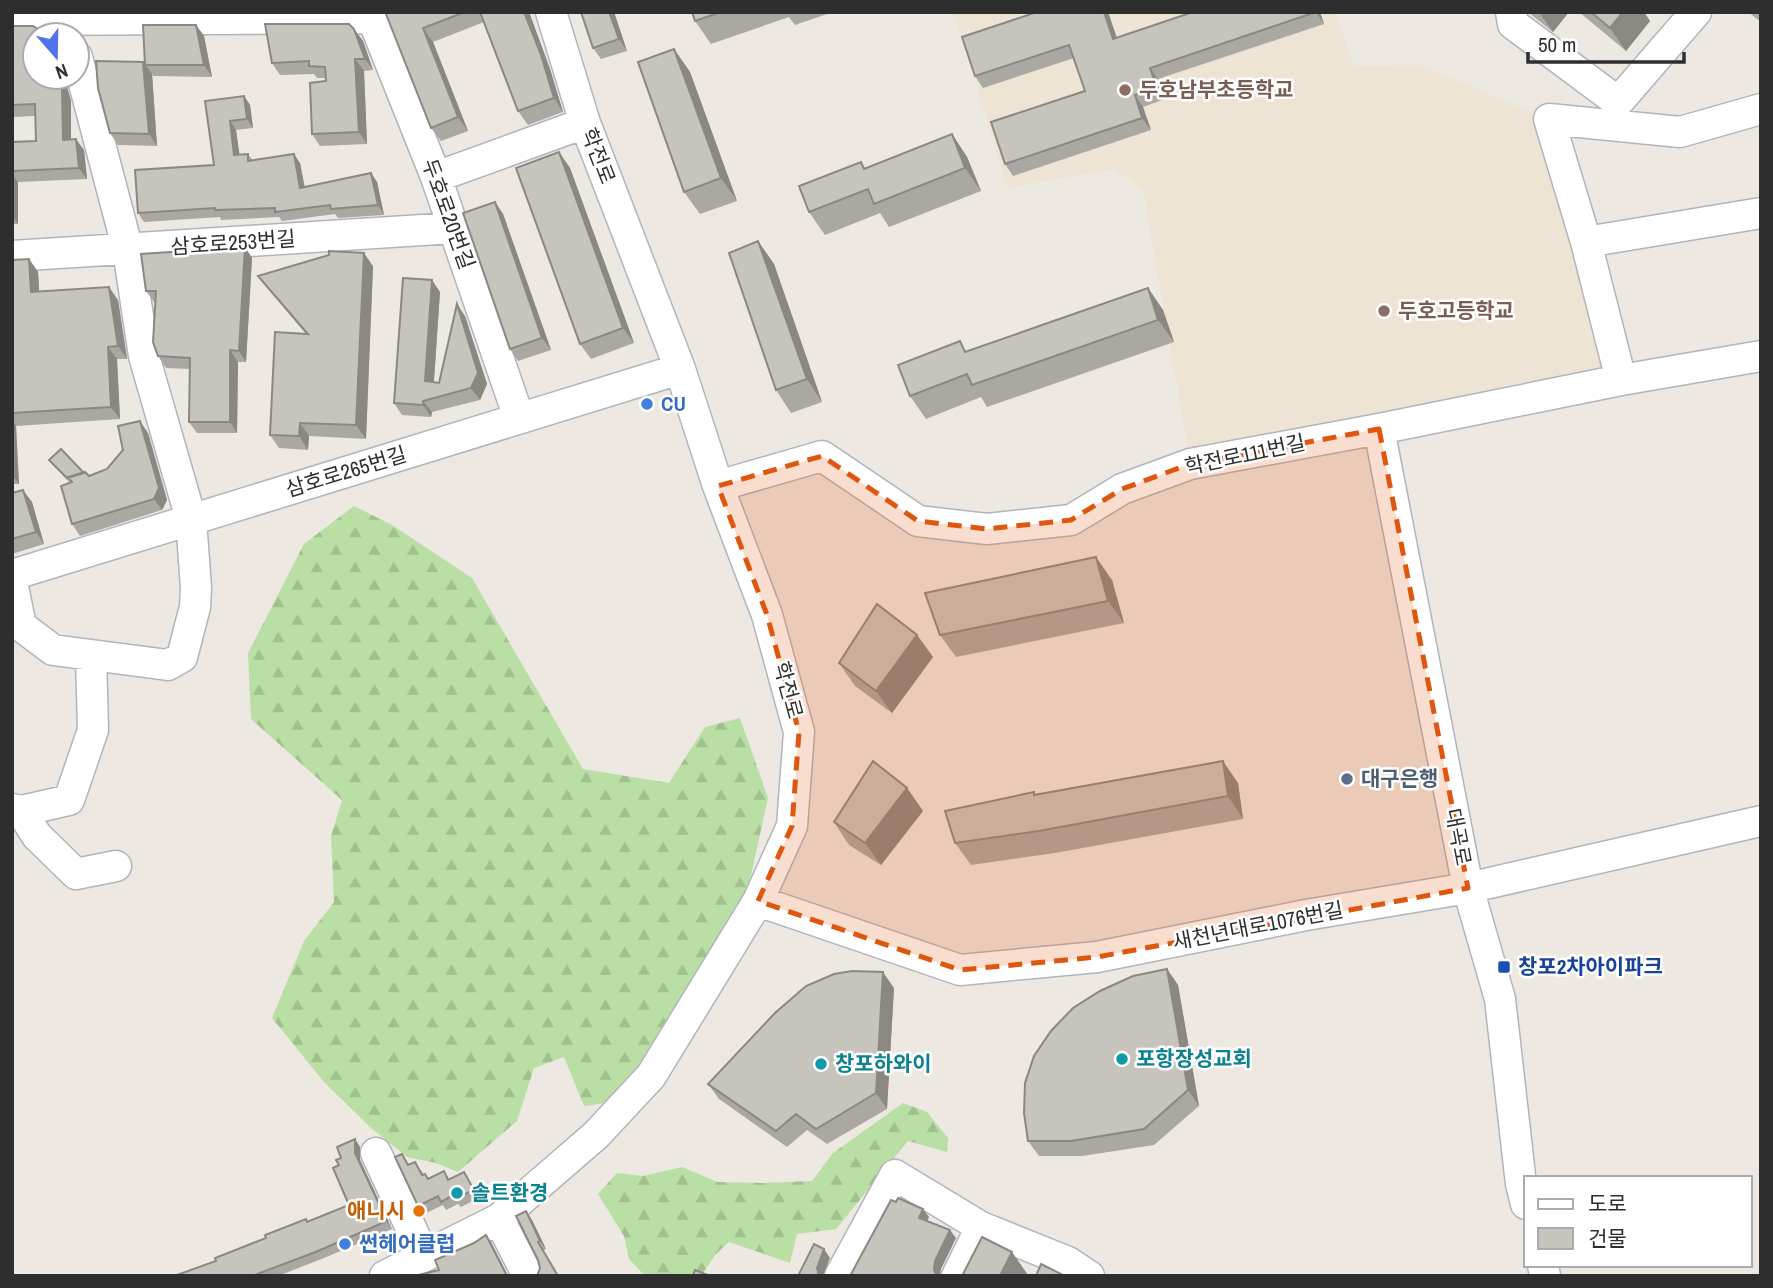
<svg xmlns="http://www.w3.org/2000/svg" width="1773" height="1288" font-family="'Archivo Narrow','Noto Sans KR',sans-serif">
<defs>
<pattern id="forest-firs" width="22" height="20" patternUnits="userSpaceOnUse" patternTransform="scale(1.75)"><rect width="22" height="20" fill="#badfa4"/><path d="M5 1l3.5 6h-7zM16 11l3.5 6h-7z" fill="#a0c08e"/></pattern>
</defs>
<rect width="100%" height="100%" fill="#eee8e2"/>
<!-- education -->
<path fill="#eee4d3" d="M954,12H1335L1354,66L1418,65L1549,119L1621,380L1190,464L1143,189L1114,169L1007,188Z"/>
<!-- forest -->
<path fill="url(#forest-firs)" d="M354,506L392,525L472,578L583,769L669,783L705,727L740,718L768,798L748,889L694,993L613,1102L584,1106L564,1057L534,1068L517,1121L458,1172L436,1163L407,1157L371,1128L324,1082L272,1018L304,941L334,902L331,836L342,800L251,719L248,653L304,544Z
M903,1103L927,1112L948,1138L947,1152L908,1141L836,1229L797,1234L790,1263L729,1242L716,1254L701,1276H645L629,1259L624,1236L598,1194L617,1173L643,1176L682,1167L717,1182L762,1183L812,1181L833,1153Z"/>
<g fill="none" stroke-linecap="round" stroke-linejoin="round">
<defs>
<path id="minor" d="M370,12L436,177L519,418
M1511,12L1513,24L1618,102L1696,12
M12,20L372,18L388,12
M436,177L585,123
M1586,242L1761,213
M12,256L454,228
M1621,380L1586,242L1549,119L1680,132L1761,109
M1379,429L1468,888L1500,999L1521,1184L1526,1204
M718,486L822,456L918,521L987,529L1071,520L1122,489L1190,464L1379,429L1621,380L1761,356
M12,575L680,369
M12,582L21,626L53,650L168,665L182,657L195,607L196,588L191,519L144,356L128,250L77,57
M12,809L21,811L69,800L93,730L91,656
M21,811L37,836L76,874L116,866
M758,901L960,970L1097,957L1306,915L1468,888L1761,821
M376,1153L424,1256
M499,1219L528,1276
M1543,1265L1545,1276
M385,1276L499,1219L596,1135L651,1076L758,901L792,826L799,732L767,615L718,486L680,369L585,123L551,12
M840,1276L895,1175L981,1227L1068,1262L1089,1276
M957,1276L981,1227"/>
</defs>
<!-- minor casing -->
<use href="#minor" stroke="#b2b4bd" stroke-width="33"/>
<!-- minor -->
<use href="#minor" stroke="#fff" stroke-width="30"/>
</g>
<!-- wall -->
<path fill="#aba8a3" d="M388,12H529L550,69L563,112L528,125L518,111L484,22L433,42L468,131L441,141L431,128Z
M614,12L627,51L601,59L593,48Z
M692,12H833L795,25L789,17L711,44L695,21Z
M1037,12H1108L1117,38L1193,12H1320L1324,24L1158,79L1165,99L1143,107L1151,130L1013,176L1005,164L1085,91L1074,58L983,88L975,76Z
M1528,12H1569L1553,32Z
M1579,12H1644L1650,21L1626,51Z
M1748,12H1761V22Z
M196,25L204,36L212,77L153,76L152,74L157,146L118,145L110,133L143,62L145,64Z
M12,26L35,77H60L67,87L71,101V139L84,150L87,179L18,182V224H12V142L36,141L35,116L12,117Z
M354,29L363,41L373,70L364,71L367,144L320,146L312,134L326,78H317L314,74L280,75L272,63Z
M674,49L690,72L737,201L700,214L684,192Z
M244,96L250,105L253,128L236,130L239,155L248,154L253,161L300,163L305,187L371,173L377,182L384,215L338,218L335,214L282,221L279,217L221,220L220,217L144,222L138,213L214,165L205,101Z
M952,134L967,157L981,191L889,227L880,213L825,235L809,212L866,169Z
M559,152L570,168L634,343L591,359L580,344Z
M495,202L503,214L551,350L518,361L510,349Z
M758,241L774,264L822,402L791,413L776,390Z
M245,247L252,258L246,362H238L237,433H197L189,422L190,369L166,368L158,356L155,302H154L146,291Z
M329,255L373,266L366,439L309,436L308,450L279,448L270,435L306,334L268,289L258,276Z
M29,259L38,272L39,291L118,300L127,359H117L120,419L16,426L19,484H12V260Z
M1148,288L1163,310L1174,342L987,407L981,397L926,419L910,396L968,351Z
M440,292L434,382L439,383L465,316L487,384L480,400L432,412L431,417L402,415L394,403Z
M148,433L167,500L162,510L80,536L72,524L71,482H69L49,460L84,473L89,476L107,469Z
M12,493L32,502L44,544L12,554Z
M1112,580L1124,623L956,657L940,635Z
M917,635L933,657L892,713L855,686L839,663Z
M1238,783L1243,819L1055,853L971,865L955,843L1034,792L1036,795Z
M907,788L923,811L881,865L849,845L834,822Z
M1167,969L1178,985L1199,1106L1154,1145L1082,1156H1039L1028,1141Z
M894,988L887,1109L827,1144L807,1130L787,1147L719,1099L708,1084Z
M355,1139L360,1147V1160L392,1229L324,1258L278,1276H174L216,1261L349,1205L339,1165L341,1158Z
M409,1164L421,1170L423,1174L428,1179L444,1171L449,1179L464,1172L479,1198L461,1207L458,1204L446,1210L443,1205L424,1214L418,1206Z
M532,1220L546,1249L544,1250L540,1268Z"/>
<!-- shaded-wall -->
<path fill="#8b8884" d="M524,12H529L550,69L563,112L554,98Z
M609,12H614L627,51L619,39Z
M1104,12H1108L1121,51L1113,39Z
M1316,12H1320L1324,24Z
M1539,12H1569L1553,32Z
M1623,12H1644L1650,21L1626,51L1610,28Z
M196,25L204,36L212,77L204,65Z
M423,28L433,42L468,131L458,117Z
M354,29L363,41L373,70L365,59Z
M674,49L690,72L737,201L721,178Z
M355,59L364,71L367,144L359,132Z
M143,62L152,74L157,146L149,134Z
M1150,68L1158,79L1165,99L1157,88Z
M56,77H60L67,87L71,101V151L63,140Z
M1135,95L1143,107L1151,130L1142,118Z
M244,96L250,105L253,128L247,119Z
M230,121L236,130L241,164L234,155Z
M952,134L967,157L981,191L965,168Z
M76,139L84,150L87,179L79,168Z
M559,152L570,168L634,343L623,328Z
M294,154L300,163L306,197L300,188Z
M371,173L377,182L384,215L378,205Z
M12,174L18,182V224L12,216Z
M495,202L503,214L551,350L542,338Z
M758,241L774,264L822,402L807,379Z
M245,247L252,258L246,362L239,351Z
M364,253L373,266L366,439L356,425Z
M29,259L38,272L40,304L31,292Z
M432,280L440,292L433,393L425,381Z
M109,287L118,300L127,359L118,346Z
M1148,288L1163,310L1174,342L1158,320Z
M457,304L465,316L487,384L480,400L471,388Z
M108,347L117,359L120,419L111,407Z
M230,350L238,362L237,433L230,422Z
M423,401L432,412L431,417L423,405Z
M12,420L16,426L19,484L12,475Z
M140,421L148,433L167,500L162,510L154,499Z
M300,423L309,436L308,450L299,436Z
M23,490L32,502L44,544L36,532Z
M1096,557L1112,580L1124,623L1108,601Z
M917,635L933,657L892,713L876,691Z
M1223,761L1238,783L1243,819L1228,796Z
M907,788L923,811L881,865L865,843Z
M1167,969L1178,985L1199,1106L1188,1090Z
M883,972L894,988L887,1109L876,1093Z
M355,1139L360,1147V1160L392,1229L387,1221L355,1153Z
M923,1209L929,1217L925,1226L919,1218Z
M526,1211L532,1220L546,1249L540,1241Z
M950,1230L956,1238L941,1269L940,1276H937L934,1270L935,1261Z
M486,1235L492,1244L508,1276H507Z
M824,1249L830,1258L823,1276H819L817,1268Z
M1012,1252L1028,1275L1027,1276H1000Z"/>
<!-- building -->
<path fill="#c7c3bd" stroke="#8b8884" stroke-width="2" d="M388,12H465L423,28L458,117L431,128L386,14Z
M480,12H524L541,55L554,98L518,111Z
M581,12H609L619,39L593,48Z
M692,12H721L695,21Z
M1037,12H1104L1113,39L1193,12H1316L1150,68L1157,88L1135,95L1142,118L1005,164L991,122L1085,91L1069,45L975,76L962,37Z
M1591,12H1623L1610,28Z
M265,24H349L354,29L365,59H355L359,132L312,134L310,83L326,81L325,67L309,66V61L272,63Z
M143,25H196L204,65H145Z
M12,26H33L44,33V35H35V77H59L62,90L63,140L76,139L79,168L12,171V142L36,141L35,104L12,105Z
M674,49L721,178L684,192L638,62Z
M96,61L143,62L149,134L110,133L98,88Z
M244,96L247,119L230,121L234,155L248,154V161L294,154L300,188L371,173L378,205L331,209L330,205L275,212V208L215,210V208L138,213L135,170L214,165L205,101Z
M952,134L965,168L874,204L868,189L809,212L799,186L861,162L864,169Z
M559,152L623,328L580,344L516,168Z
M495,202L542,338L510,349L463,213Z
M758,241L807,379L776,390L729,253Z
M245,247L239,351L230,350V422H189L190,358L158,356L153,342L156,291H146L141,254Z
M329,251L364,253L356,425L300,423L299,436L270,435L275,332L308,334L258,276L329,255Z
M29,259L31,292L109,287L118,346L108,347L111,407L12,413V260Z
M403,278L432,280L425,381L439,383L457,304L478,373L471,388L423,401V405L394,403Z
M1148,288L1158,320L972,385L967,374L910,396L898,365L960,341L965,352Z
M140,421L159,488L154,499L72,524L61,486L72,482L68,477L85,472L89,476L107,469L123,450L118,426Z
M61,449L84,473L67,478L49,460Z
M23,490L36,532L12,539V493Z
M1096,557L1108,601L940,635L925,593Z
M877,604L917,635L876,691L839,663Z
M873,761L907,788L865,843L834,822Z
M1223,761L1228,796L1039,831L955,843L945,811L1034,792V795Z
M1167,969L1188,1090L1144,1129L1071,1141H1028L1024,1113L1025,1083L1034,1056L1051,1031L1073,1008L1100,991L1133,976Z
M852,971L883,972L876,1093L816,1129L796,1114L776,1131L708,1084L775,1013L806,986L834,974Z
M355,1139V1153L387,1221L318,1251L252,1276H174L216,1261L215,1258L266,1238L265,1235L306,1219L307,1222L349,1205L333,1168L339,1165L336,1160L341,1158L337,1147Z
M402,1154L408,1165L415,1162L422,1175L425,1174L428,1179L444,1171L448,1180L464,1172L474,1190L455,1199L453,1195L441,1202L438,1196L418,1206L395,1157Z
M898,1198L923,1209L919,1218L950,1230L935,1261L934,1270L937,1276H850L891,1200L896,1202Z
M526,1211L540,1241L538,1242L558,1276H537L540,1268L538,1260L516,1216Z
M486,1235L507,1276H414L439,1270L435,1260L474,1243Z
M982,1237L1012,1252L1000,1276H962Z
M814,1244L824,1249L817,1268L819,1276H798Z
M1041,1264L1065,1276H1036Z
M695,1270L710,1276H693Z"/>
<!-- marked area -->
<path fill="#df570e" fill-opacity="0.2" stroke="#df570e" stroke-width="5" stroke-dasharray="14 9" stroke-linejoin="round" d="M1379,429L1468,888L1097,957L960,970L758,901L792,826L799,732L767,615L718,486L822,456L918,521L987,529L1071,520L1122,489L1190,464Z"/>
<!-- markers -->
<g fill="#8d6e63" stroke="#fff" stroke-width="2.5">
<circle cx="1125" cy="90" r="7"/>
<circle cx="1384" cy="311" r="7"/>
</g>
<g fill="#3f7fe0" stroke="#fff" stroke-width="2.5">
<circle cx="647" cy="404" r="7"/>
<circle cx="345" cy="1244" r="7"/>
</g>
<circle fill="#5c6f8a" stroke="#fff" stroke-width="2.5" cx="1347" cy="779" r="7"/>
<rect fill="#1a4fb4" stroke="#fff" stroke-width="2.5" x="1497" y="960" width="14" height="14" rx="3.5"/>
<g fill="#0f9aa8" stroke="#fff" stroke-width="2.5">
<circle cx="1122" cy="1059" r="7"/>
<circle cx="821" cy="1064" r="7"/>
<circle cx="457" cy="1193" r="7"/>
</g>
<circle fill="#e8710a" stroke="#fff" stroke-width="2.5" cx="419" cy="1211" r="7"/>
<g text-anchor="middle" stroke-width="5" stroke-linejoin="round" paint-order="stroke">
<!-- education labels -->
<g font-size="21" font-weight="bold" fill="#785e54" stroke="#fff" text-anchor="start">
<text x="1139" y="97">두호남부초등학교</text>
<text x="1398" y="318">두호고등학교</text>
</g>
<!-- street labels -->
<g font-size="21" fill="#2e2e2e" stroke="#fff">
<text transform="translate(598 156) rotate(69)" y="7">학전로</text>
<text transform="translate(448 214) rotate(70)" y="7">두호로20번길</text>
<text transform="translate(233 243) rotate(-4)" y="7">삼호로253번길</text>
<text transform="translate(1245 455) rotate(-12)" y="7">학전로111번길</text>
<text transform="translate(346 472) rotate(-17)" y="7">삼호로265번길</text>
<text transform="translate(788 690) rotate(75)" y="7">학전로</text>
<text transform="translate(1458 837) rotate(79)" y="7">대곡로</text>
<text transform="translate(1258 926) rotate(-11)" y="7">새천년대로1076번길</text>
</g>
<!-- shop labels -->
<g font-size="21" font-weight="bold" fill="#366cbe" stroke="#fff" text-anchor="start">
<text x="661" y="411">CU</text>
<text x="359" y="1251">썬헤어클럽</text>
</g>
<!-- service labels -->
<g font-size="21" font-weight="bold" fill="#4e5e75" stroke="#fff" text-anchor="start">
<text x="1361" y="786">대구은행</text>
</g>
<!-- transit labels -->
<g font-size="21" font-weight="bold" fill="#164399" stroke="#fff" text-anchor="start">
<text x="1518" y="974">창포2차아이파크</text>
</g>
<!-- culture labels -->
<g font-size="21" font-weight="bold" fill="#0d838f" stroke="#fff" text-anchor="start">
<text x="1136" y="1066">포항장성교회</text>
<text x="835" y="1071">창포하와이</text>
<text x="471" y="1200">솔트환경</text>
</g>
<!-- food labels -->
<g font-size="21" font-weight="bold" fill="#c56008" stroke="#fff" text-anchor="end">
<text x="405" y="1218">애니시</text>
</g>
</g>
<!-- border -->
<rect width="1773" height="1288" fill="none" stroke="#2e2e2e" stroke-width="28"/>
<!-- legend -->
<rect x="1524" y="1176" width="228" height="91" fill="#ffffff" stroke="#ababab" stroke-width="2"/>
<rect x="1538" y="1199" width="35" height="10" fill="#ffffff" stroke="#ababab" stroke-width="2"/>
<text x="1588" y="1211" font-size="21" fill="#2e2e2e">도로</text>
<rect x="1538" y="1228" width="35" height="21" fill="#c7c3bd" stroke="#ababab" stroke-width="2"/>
<text x="1588" y="1246" font-size="21" fill="#2e2e2e">건물</text>
<!-- north arrow -->
<g transform="translate(56 56) rotate(160)"><circle r="33" fill="#ffffff" stroke="#ababab" stroke-width="2"/>
<path d="M0-5L12 26L0 18L-12 26Z" fill="#5172ec"/>
<text y="-10" font-size="19" font-weight="bold" text-anchor="middle" fill="#2e2e2e">N</text>
</g>
<!-- scale -->
<path d="M1528 52v10h156v-10" fill="none" stroke="#2e2e2e" stroke-width="3.5"/>
<text x="1538" y="52" font-size="21" fill="#2e2e2e" stroke="#ffffff" stroke-width="5" paint-order="stroke">50 m</text>
</svg>
